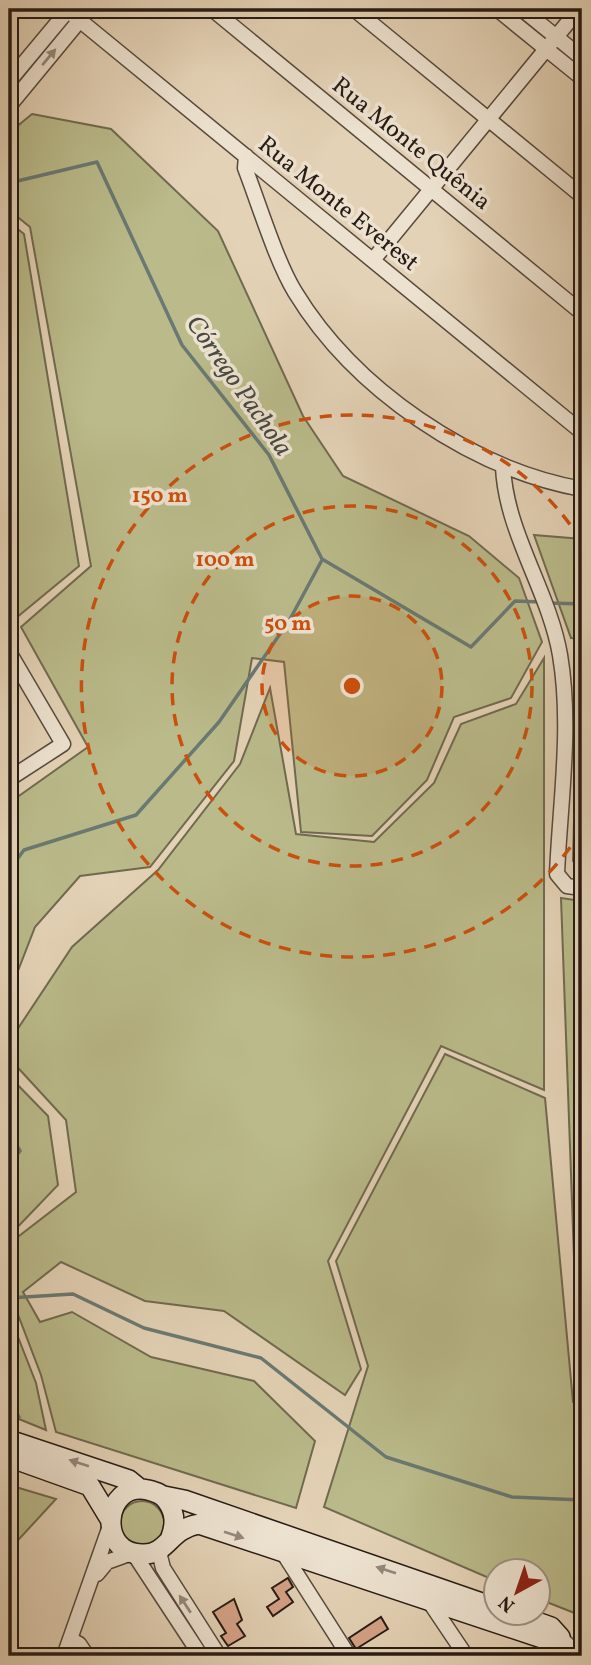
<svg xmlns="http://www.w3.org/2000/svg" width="591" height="1665" font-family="Vollkorn,serif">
<rect width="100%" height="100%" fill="#e4d2b6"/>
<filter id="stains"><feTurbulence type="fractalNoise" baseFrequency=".00286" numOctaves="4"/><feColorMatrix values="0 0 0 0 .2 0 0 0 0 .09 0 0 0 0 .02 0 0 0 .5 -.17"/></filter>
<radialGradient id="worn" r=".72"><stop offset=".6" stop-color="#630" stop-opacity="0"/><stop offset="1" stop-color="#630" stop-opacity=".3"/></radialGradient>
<!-- green -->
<path fill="#baba8a" stroke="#706a50" stroke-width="2" d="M32,114L111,129L218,231L303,416L343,476L469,536L519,578L542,642L511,698L454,717L427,780L372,836L301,832L284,662L252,658L234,761L150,867L80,876L35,927L9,994V803L88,747L21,627L91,566L30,227L9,210V133Z
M9,222L24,234L79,566L16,618L9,607Z
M534,535L582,539V639L571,638Z
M544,658V1090L441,1046L328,1261L361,1369L345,1395L224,1311L145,1301L61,1262L23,1292L40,1322L72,1312L151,1357L254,1381L315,1441L296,1508L56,1432L41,1375L9,1291L10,1243L76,1192L66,1120L9,1058V1042L72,947L158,870L240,764L270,688L296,834L374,842L434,783L461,724L516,704Z
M578,664L582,665V863L573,861Z
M561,898L582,901V1396H579Z
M445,1054L545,1098L573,1402L582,1405V1616L539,1599L538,1570H496V1581L324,1507L368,1366L336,1261Z
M9,1076L48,1116L58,1185L9,1236Z
M9,1314L36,1383L46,1430L9,1415Z
M9,1485L56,1499L9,1550Z
M120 1523a22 22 0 1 1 44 0a22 22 0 1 1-44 0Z"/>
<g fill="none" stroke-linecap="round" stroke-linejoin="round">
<!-- stream -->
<path stroke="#697973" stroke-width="3.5" d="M9,183L97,162L182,345L269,455L322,559
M322,559L471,647L515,601L542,602
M550,603L582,604
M9,870L24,850L136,815L219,722L289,621L322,560
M9,1133L20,1151L9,1165
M9,1298L73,1294L144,1328L261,1358L386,1457L512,1497L582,1500
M9,1399L19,1417"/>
</g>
<!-- building -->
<path fill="#d6a287" stroke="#271b15" stroke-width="2" d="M288,1578L293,1587L286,1592L293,1602L273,1616L267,1607L279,1599L272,1588Z
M234,1599L242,1620L237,1624L245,1636L228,1646L221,1636L226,1633L213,1612Z
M381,1617L388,1629L356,1649L349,1638Z"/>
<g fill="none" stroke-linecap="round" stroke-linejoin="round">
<defs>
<path id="street" d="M66,9L582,432
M212,9L582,313
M354,9L582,196
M497,9L582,78
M522,9L582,58
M9,81L69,9
M9,106L89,9
M246,156L245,168C259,204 276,261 295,292C354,389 471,469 582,489
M373,260L579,9
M503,467C506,533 549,591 560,655C572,726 560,803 557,874L567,886L582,888
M9,652L63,744L9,779
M162,1548L160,1556L163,1568L219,1656
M282,1551L349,1656
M134,1554L201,1656
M97,1574L107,1562L132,1553
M427,1598L466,1656
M560,1637L573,1650L582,1652
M70,1639L79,1644L87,1656
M548,1640L558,1656
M64,1656L110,1526"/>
<path id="secondary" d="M9,1440L129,1480L140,1489
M9,1457L90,1486L110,1519
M164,1496L184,1500L496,1608
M171,1537C176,1523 175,1512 167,1501C163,1494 156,1492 148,1490C103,1480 96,1556 144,1554C168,1554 169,1529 199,1524L548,1640L560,1637L551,1627L509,1612"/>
</defs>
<!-- street casing -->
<use href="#street" stroke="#56493d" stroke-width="17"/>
<!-- secondary casing -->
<use href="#secondary" stroke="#271b15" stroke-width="22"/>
<!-- street -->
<use href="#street" stroke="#ede2d0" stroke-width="14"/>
<!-- secondary -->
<use href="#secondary" stroke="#ede2d0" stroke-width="19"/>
</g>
<!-- one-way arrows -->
<defs><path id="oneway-solid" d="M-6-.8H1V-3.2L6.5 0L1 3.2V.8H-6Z" transform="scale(1.75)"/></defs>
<g fill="#94887c">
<use href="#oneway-solid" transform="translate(49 57) rotate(-50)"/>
<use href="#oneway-solid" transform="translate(79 1463) rotate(-162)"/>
<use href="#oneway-solid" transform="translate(234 1535) rotate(18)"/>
<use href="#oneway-solid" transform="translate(386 1570) rotate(-162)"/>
<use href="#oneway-solid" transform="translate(185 1604) rotate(-123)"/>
</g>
<!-- distance rings -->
<circle cx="352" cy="686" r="90" fill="#cb500d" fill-opacity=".12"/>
<g fill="none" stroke="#cb500d" stroke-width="3.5" stroke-dasharray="12 9">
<circle cx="352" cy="686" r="90"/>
<circle cx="352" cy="686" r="180"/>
<path d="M582 830A271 271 0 1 1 582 542"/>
</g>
<g text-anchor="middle" stroke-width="7" stroke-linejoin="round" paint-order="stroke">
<!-- street labels -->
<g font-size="24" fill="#271b15" stroke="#ede2d0">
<text transform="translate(412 143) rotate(39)" y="8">Rua Monte Quênia</text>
<text transform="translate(339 203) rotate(39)" y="8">Rua Monte Everest</text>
</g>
<!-- water labels -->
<g font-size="26" font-style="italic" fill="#484a44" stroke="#ede2d0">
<text transform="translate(240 385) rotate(55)" y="9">Córrego Pachola</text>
</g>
</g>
<circle cx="352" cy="686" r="10" fill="#cb500d" stroke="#ede2d0" stroke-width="3.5"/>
<g font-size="21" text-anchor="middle" font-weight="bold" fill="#cb500d" stroke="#ede2d0" stroke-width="7" stroke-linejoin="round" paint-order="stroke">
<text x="160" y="502">150 m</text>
<text x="225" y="566">100 m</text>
<text x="288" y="630">50 m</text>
</g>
<!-- margin -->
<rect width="591" height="1665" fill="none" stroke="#e4d2b6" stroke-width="35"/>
<rect x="10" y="10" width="570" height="1644" fill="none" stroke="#271b15" stroke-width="3.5"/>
<rect x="18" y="18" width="556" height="1630" fill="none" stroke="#271b15" stroke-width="2"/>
<!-- north arrow -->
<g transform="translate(517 1592) rotate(220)"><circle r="33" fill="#ede2d0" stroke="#9e9285" stroke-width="2"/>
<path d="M0-5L12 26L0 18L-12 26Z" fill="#8f2418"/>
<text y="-10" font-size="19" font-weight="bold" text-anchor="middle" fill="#271b15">N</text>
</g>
<rect width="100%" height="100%" filter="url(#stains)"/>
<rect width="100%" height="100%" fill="url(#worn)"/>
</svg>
